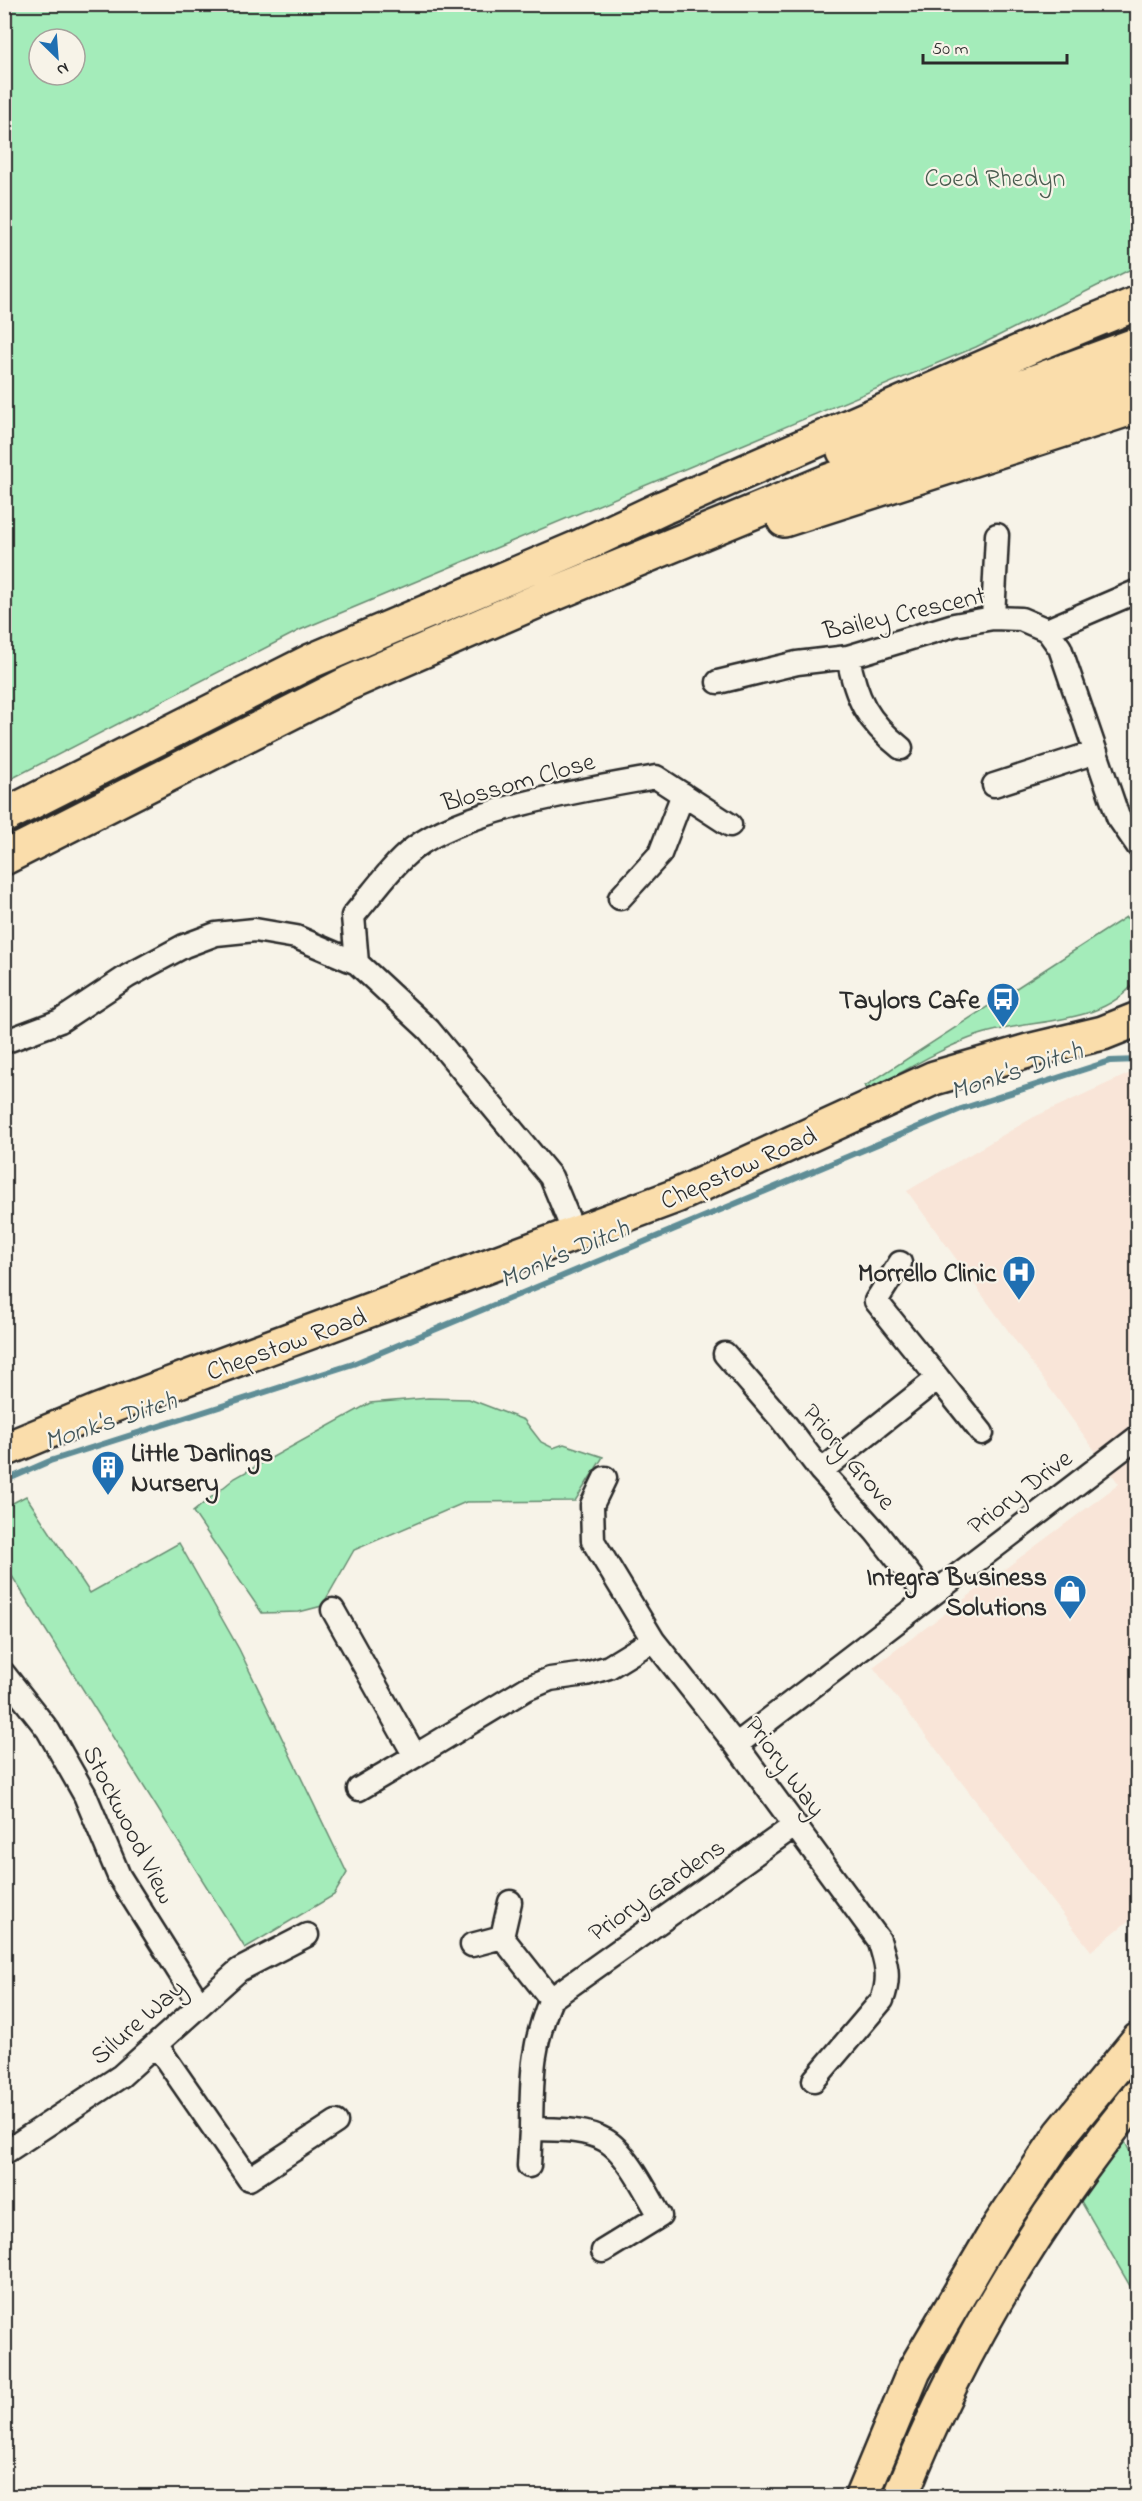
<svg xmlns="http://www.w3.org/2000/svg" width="1142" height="2501" font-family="'Indie Flower',sans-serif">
<rect width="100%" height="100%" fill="#f7f3e8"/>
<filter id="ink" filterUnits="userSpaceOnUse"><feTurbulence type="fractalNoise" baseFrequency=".0167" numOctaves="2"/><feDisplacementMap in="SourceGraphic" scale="12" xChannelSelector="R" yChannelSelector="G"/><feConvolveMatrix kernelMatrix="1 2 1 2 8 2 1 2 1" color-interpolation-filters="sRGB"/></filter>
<g filter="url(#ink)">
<!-- built -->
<path fill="#f9e5d8" d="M1137,1070V1914L1091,1951L873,1667L1119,1484L907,1191L1034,1117Z"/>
<!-- green -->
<path fill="#a4ecba" stroke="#688c72" stroke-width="1.5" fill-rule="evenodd" d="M4,5H1137V266L976,347L300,630L5,782ZM39,39H75V75H39Z
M1126,917L1137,928V980C1100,1028 1032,1017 979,1035C940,1048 905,1071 868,1091L865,1086Z
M428,1398L469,1399L524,1420L541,1442L553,1448L564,1444L603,1457L575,1501L466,1502L354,1550L322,1606L299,1612L262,1613L193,1512L235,1478L370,1403Z
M26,1496L90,1593L179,1543L239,1649L347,1873L334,1895L245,1948L5,1565V1507Z
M1116,2123L1137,2167V2298L1071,2184Z"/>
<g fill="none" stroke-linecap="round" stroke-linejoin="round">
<!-- stream -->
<path stroke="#5e8d96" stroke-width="6" d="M4,1481L50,1461L353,1364L961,1109L1110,1061L1138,1060"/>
<defs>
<path id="street" d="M993,618L997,535
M1047,630L1138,591
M848,657C856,699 867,721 901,748
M718,682L797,663L848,657L954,625L993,618L1021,619L1047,630L1060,648L1118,817L1138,846
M994,785L1096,752
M620,898L660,854L683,794
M357,963L353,916C372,894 391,866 414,848C467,808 589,789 656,777L730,825
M4,1042L60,1021L128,976L184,946L216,934L255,930L296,937L357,963L429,1030L551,1177L575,1235
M725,1354L782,1420L821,1471L876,1532L927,1597
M938,1378L982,1433
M821,1471L938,1378L876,1301L900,1263
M605,1478L592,1505L593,1541L653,1640L736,1745L879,1940C886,1962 891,1978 882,2000L814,2080
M333,1610L415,1756L526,1689L550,1679L586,1674L609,1667L653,1640
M4,1674L48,1730L85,1795L119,1876L200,2005
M736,1745L1138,1437
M359,1789L415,1756
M510,1902L502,1937L551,1999
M472,1945L502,1937
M157,2046L249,2179L336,2122
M4,2153L121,2076L239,1970L307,1935
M529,2166L531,2129
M603,2251L660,2216C648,2195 626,2151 605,2140C584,2128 555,2130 531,2129C532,2078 531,2047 551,1999L794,1826"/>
<path id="primary" d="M4,1450L98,1411L676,1196L934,1078L1028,1051L1103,1033L1138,1019"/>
<path id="highway" d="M844,451L1138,344
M784,520L1138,406
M4,816L311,661L577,548L664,507L1037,344L1138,303
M4,858L349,683L551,595L826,482L1138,371
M862,2496L914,2371L1000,2225L1061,2134L1138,2040
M901,2496C958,2352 1039,2217 1138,2096"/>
</defs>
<!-- street casing -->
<use href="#street" stroke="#2b2b2b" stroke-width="27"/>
<!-- primary casing -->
<use href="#primary" stroke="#2b2b2b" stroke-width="38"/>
<!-- highway casing -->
<use href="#highway" stroke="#2b2b2b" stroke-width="38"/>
<!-- street -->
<use href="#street" stroke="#f7f3e8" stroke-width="22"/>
<!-- primary -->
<use href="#primary" stroke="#faddab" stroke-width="33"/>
<!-- highway -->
<use href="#highway" stroke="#faddab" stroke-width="33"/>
</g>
</g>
<!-- icons -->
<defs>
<symbol id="bus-pin" viewBox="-11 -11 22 30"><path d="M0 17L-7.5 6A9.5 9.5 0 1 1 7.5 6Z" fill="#1f6fb2" stroke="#f7f3e8"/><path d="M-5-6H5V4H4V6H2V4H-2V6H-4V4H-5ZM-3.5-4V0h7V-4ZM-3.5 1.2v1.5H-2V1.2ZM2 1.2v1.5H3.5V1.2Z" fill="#fff"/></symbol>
<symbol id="hospital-pin" viewBox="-11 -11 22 30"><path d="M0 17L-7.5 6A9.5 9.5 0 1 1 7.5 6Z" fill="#1f6fb2" stroke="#f7f3e8"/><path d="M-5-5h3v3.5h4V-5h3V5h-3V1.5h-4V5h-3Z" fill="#fff"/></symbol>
<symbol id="building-pin" viewBox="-11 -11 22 30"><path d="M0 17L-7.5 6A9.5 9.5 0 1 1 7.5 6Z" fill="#1f6fb2" stroke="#f7f3e8"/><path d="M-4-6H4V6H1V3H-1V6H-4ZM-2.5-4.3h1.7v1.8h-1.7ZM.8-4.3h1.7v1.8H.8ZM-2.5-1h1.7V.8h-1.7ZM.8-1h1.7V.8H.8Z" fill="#fff"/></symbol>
<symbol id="shop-pin" viewBox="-11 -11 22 30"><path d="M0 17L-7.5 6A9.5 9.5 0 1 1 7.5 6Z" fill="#1f6fb2" stroke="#f7f3e8"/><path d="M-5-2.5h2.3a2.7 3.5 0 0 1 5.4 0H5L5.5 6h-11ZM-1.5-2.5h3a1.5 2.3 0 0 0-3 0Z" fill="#fff"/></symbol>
</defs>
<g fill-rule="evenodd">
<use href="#bus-pin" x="984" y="980" width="38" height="52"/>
<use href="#hospital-pin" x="1000" y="1253" width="38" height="52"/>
<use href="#building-pin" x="89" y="1448" width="38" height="52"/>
<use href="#shop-pin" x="1051" y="1572" width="38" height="52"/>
</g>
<g text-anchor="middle" stroke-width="4.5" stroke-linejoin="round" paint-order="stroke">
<!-- park labels -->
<g font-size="26" fill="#495b4f" stroke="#f7f3e8">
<text x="995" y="186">Coed Rhedyn</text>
</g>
<!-- street labels -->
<g font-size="26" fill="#2b2b2b" stroke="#f7f3e8">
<text transform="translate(904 612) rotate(-13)" y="9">Bailey Crescent</text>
<text transform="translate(518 781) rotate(-16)" y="9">Blossom Close</text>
<text transform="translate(738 1167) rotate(-24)" y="9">Chepstow Road</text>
<text transform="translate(286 1343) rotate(-20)" y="9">Chepstow Road</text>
<text transform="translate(850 1456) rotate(50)" y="9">Priory Grove</text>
<text transform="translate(1019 1491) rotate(-37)" y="9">Priory Drive</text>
<text transform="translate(786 1766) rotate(54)" y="9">Priory Way</text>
<text transform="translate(130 1824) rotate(63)" y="9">Stockwood View</text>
<text transform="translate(656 1889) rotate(-35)" y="9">Priory Gardens</text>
<text transform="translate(137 2021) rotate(-41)" y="9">Silure Way</text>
</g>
<!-- poi labels -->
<g font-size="26" font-weight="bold" fill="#2b2b2b" stroke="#f7f3e8" text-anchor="end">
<text x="980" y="1008">Taylors Cafe</text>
<text x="996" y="1281">Morrello Clinic</text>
<text x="131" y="1461" text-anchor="start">Little Darlings<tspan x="131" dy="30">Nursery</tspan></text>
<text x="1047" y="1585">Integra Business<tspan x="1047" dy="30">Solutions</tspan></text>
</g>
<!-- water labels -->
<g font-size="27" font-style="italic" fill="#405458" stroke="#f7f3e8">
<text transform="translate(1016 1070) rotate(-18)" y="9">Monk's Ditch</text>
<text transform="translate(564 1253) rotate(-23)" y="9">Monk's Ditch</text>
<text transform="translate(110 1420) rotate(-18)" y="9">Monk's Ditch</text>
</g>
</g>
<!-- margin -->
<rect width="1142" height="2501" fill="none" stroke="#f7f3e8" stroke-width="24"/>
<rect x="12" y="12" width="1118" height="2477" fill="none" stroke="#2b2b2b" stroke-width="2" filter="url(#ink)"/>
<!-- north arrow -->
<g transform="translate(57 57) rotate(155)"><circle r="28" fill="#f7f3e8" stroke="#a5a39c" stroke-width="1.5"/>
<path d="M0-4.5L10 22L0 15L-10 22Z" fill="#1f6fb2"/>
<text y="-9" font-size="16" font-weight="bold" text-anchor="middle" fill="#2b2b2b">N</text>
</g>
<!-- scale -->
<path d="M923 54v9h144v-9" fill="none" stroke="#2b2b2b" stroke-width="3"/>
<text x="932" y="54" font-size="18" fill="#2b2b2b" stroke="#f7f3e8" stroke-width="4.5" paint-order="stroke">50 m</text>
</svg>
